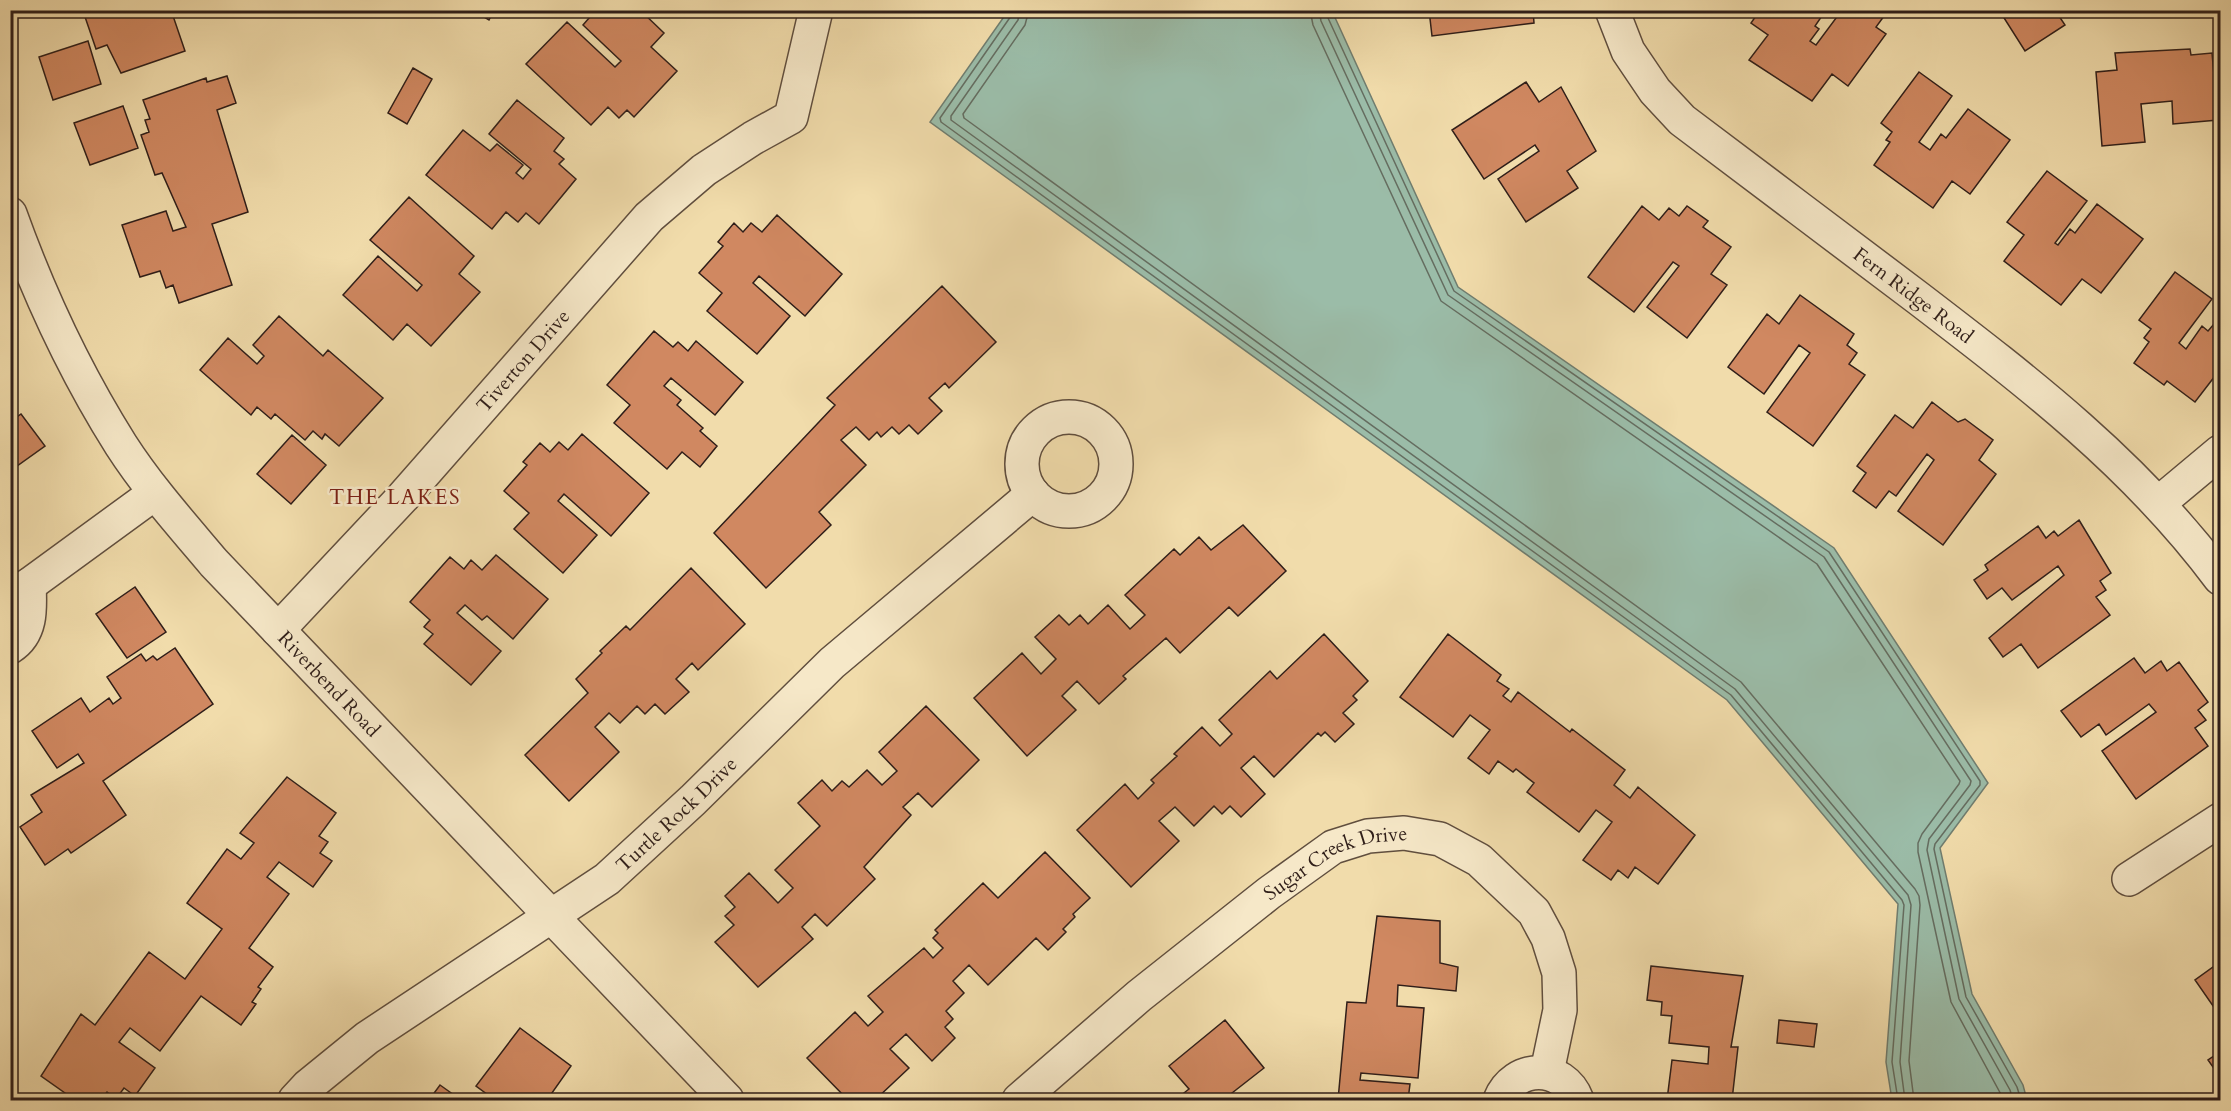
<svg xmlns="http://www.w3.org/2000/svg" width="2231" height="1111" font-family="Cardo,serif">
<rect width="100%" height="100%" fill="#f1dcab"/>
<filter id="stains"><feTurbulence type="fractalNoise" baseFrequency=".00333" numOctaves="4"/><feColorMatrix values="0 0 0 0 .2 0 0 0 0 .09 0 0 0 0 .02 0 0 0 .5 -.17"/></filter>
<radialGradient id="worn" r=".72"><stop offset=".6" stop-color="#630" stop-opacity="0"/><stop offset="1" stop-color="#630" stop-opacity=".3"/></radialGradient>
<!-- water -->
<path fill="#9bbca8" stroke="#707d6f" stroke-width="1.5" d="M1008,11H1332L1458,287L1834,548L1988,783L1940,848L1972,994L2023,1085L2027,1100H1892L1886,1062L1898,904L1727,700L930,122Z"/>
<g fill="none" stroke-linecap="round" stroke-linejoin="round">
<!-- shore -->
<path stroke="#656d60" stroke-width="1.5" d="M1012,10L1011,16L940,118L941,122L1731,695L1902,900L1904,905L1892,1062L1898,1100
M1020,10L1018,20L951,116V120L1735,689L1908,895L1911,905L1900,1062L1905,1100
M1029,10L1025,25L963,114L964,118L1741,682L1915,889L1919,896L1920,905L1909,1061L1914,1100
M1310,10L1313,25L1441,301L1817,564L1960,781L1959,784L1922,834L1918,843V852L1951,1002L2004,1100
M1319,10L1321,21L1448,295L1824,557L1971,781L1970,785L1929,839L1927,850L1959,999L2010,1090L2013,1100
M1327,10L1328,18L1454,291L1829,552L1980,781V785L1935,844L1934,849L1966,997L2017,1087L2021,1100"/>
</g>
<!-- building -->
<path fill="#d08861" stroke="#2f1e19" stroke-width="1.5" d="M171,10L185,51L121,73L107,45L96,49L83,11Z
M472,10H494L489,20Z
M596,10H640L664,33L651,47L677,71L634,117L627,110L619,118L608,107L591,125L526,64L567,22L615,67L621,61L583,25Z
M1429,10H1533L1534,23L1432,36Z
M1760,10H1826L1815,26L1819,29L1810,41L1816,45L1842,10L1858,12L1859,10H1885L1887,12L1876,27L1886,34L1848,86L1832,74L1812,101L1749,60L1768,35L1751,23Z
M1999,10H2055L2065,25L2025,51Z
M88,41L101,84L53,100L39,57Z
M2190,49L2191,55L2212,53L2218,120L2173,124L2172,101L2141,104L2145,142L2102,146L2096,72L2117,70L2115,53Z
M413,68L432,79L407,124L388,113Z
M1919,72L1952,96L1919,142L1930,150L1941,134L1946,138L1968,109L2010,140L1970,194L1952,181L1933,208L1874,165L1890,142L1886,140L1892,132L1881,123Z
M227,76L236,103L217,110L248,212L212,224L232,285L179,303L173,285L166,288L160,271L140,277L122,225L166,211L173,231L186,227L162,173L155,175L141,135L149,132L145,120L150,119L143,100L206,78L207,82Z
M1526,82L1539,102L1561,87L1596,151L1567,171L1578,188L1526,222L1498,179L1539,151L1535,145L1484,179L1452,130Z
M517,100L564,138L554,151L564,159L559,164L576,179L539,224L526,213L518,222L506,212L492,229L426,175L463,130L490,151L497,144L523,165L516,173L523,179L531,169L489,134Z
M123,106L138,148L90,165L74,123Z
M2047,171L2087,201L2055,243L2058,245L2070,229L2075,233L2097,204L2143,239L2101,293L2082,279L2061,305L2004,261L2024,235L2007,222Z
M409,197L474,256L459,274L480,292L431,346L407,324L393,340L343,295L378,256L417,291L422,285L370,240Z
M1642,206L1659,220L1669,208L1679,216L1687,206L1708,221L1703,227L1731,247L1711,274L1727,285L1687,338L1647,307L1679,266L1673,262L1634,312L1588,277Z
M777,215L842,274L805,316L759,276L753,283L790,316L757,354L707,311L722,293L699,273L723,246L718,242L734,223L743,232L751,223L762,232Z
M2175,272L2212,299L2179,343L2186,349L2202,326L2208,331L2220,317V381L2215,376L2195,402L2167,381L2164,385L2134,363L2149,342L2144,338L2151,329L2139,320Z
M942,286L996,342L949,388L945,383L929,398L942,411L918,434L909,425L899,434L892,427L881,437L877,432L869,440L856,427L841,440L866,465L819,512L831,525L766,588L714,533L835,405L827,398Z
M1800,295L1854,334L1847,345L1857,353L1849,364L1865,375L1813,446L1767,412L1810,353L1799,345L1764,394L1728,367L1767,314L1779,324Z
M279,316L323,356L328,350L383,398L339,446L325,434L322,439L313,431L305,440L275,414L271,419L257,407L251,415L200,370L228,338L257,364L264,356L253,345Z
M654,331L673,347L678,342L688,351L696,341L743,382L715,415L671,378L664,386L681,400L677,405L703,428L700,431L717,446L700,467L682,452L667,469L614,423L630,405L607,385Z
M1932,402L1958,422L1965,419L1993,440L1979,460L1996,474L1943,545L1898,511L1934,460L1927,454L1896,496L1889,491L1876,508L1853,491L1866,473L1857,466L1895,415L1913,428Z
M21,414L45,446L10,471V422Z
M582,434L649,493L611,536L564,494L558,501L597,535L563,573L514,529L529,513L504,491L527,465L523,462L540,443L550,452L559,442L568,450Z
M292,435L326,465L291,504L257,474Z
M2079,520L2111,573L2100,581L2106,590L2096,597L2110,615L2038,668L2021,644L2003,657L1989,638L2064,575L2058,566L2012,600L2002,588L1987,599L1974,580L1988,570L1985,565L2038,526L2046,538L2054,531L2058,536Z
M1243,525L1286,571L1238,616L1229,607L1180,653L1166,638L1123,676L1126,679L1099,704L1077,681L1062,696L1076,710L1027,756L974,698L1022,653L1041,674L1056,659L1035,637L1059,615L1069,625L1080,615L1088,624L1108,605L1130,629L1145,615L1125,595L1174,549L1180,555L1199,537L1211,550Z
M496,555L548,599L513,639L487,616L482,620L465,605L457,613L501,651L471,685L424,644L433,634L424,627L430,620L410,602L450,557L464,569L471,560L482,570Z
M691,568L745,624L698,670L692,663L676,679L689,692L665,714L655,704L645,714L637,706L620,723L609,713L595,727L619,752L569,801L525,755L588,693L576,679L602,653L600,651L626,626L630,630Z
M135,587L166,632L127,658L96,614Z
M1324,634L1368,681L1353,696L1357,700L1343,713L1354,724L1335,742L1325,732L1321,736L1318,733L1274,777L1254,756L1241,768L1265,794L1241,817L1230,806L1222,814L1214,806L1194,826L1175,807L1159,821L1179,841L1131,887L1077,830L1125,784L1138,799L1154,783L1151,780L1177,756L1174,754L1202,727L1220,746L1232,734L1219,720L1270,671L1277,679Z
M1448,634L1501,675L1497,681L1509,689L1503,696L1511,702L1518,692L1570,732L1572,729L1625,770L1614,785L1630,798L1638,787L1695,835L1658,884L1635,867L1628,878L1618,870L1611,880L1583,860L1612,822L1596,810L1579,832L1527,792L1534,783L1516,769L1513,772L1498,761L1489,774L1468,758L1490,730L1470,715L1453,737L1400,697Z
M175,648L213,704L103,781L126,815L71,853L68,849L45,865L20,827L42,812L31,795L84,763L78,754L57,768L32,731L81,698L90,712L109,698L113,704L121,698L107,677L141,654L146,661L153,656L157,660Z
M2134,658L2145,673L2161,661L2167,671L2179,662L2208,702L2198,710L2206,720L2195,728L2208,746L2136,799L2102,751L2156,712L2149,704L2106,735L2099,724L2081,737L2061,711Z
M926,706L979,760L932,807L918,793L903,807L911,815L864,867L875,879L827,926L815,914L802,927L813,939L758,987L715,942L734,925L725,916L735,907L725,896L749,873L778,903L793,888L775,870L820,826L798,803L822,780L832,791L842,781L849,787L867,770L882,785L897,771L879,752Z
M287,777L336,813L319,836L328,842L320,853L332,861L313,887L279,862L267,877L289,894L249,948L273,967L258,987L261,989L252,1002L256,1004L241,1025L201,996L160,1051L130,1028L119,1042L155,1068L135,1096L124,1088L116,1099L107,1092L101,1100H75L41,1076L81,1014L95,1025L149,952L185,979L222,929L187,903L227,849L241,859L254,843L240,833Z
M1045,852L1090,898L1073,914L1075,917L1063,929L1066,932L1048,950L1036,938L988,985L969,965L953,981L964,993L946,1011L953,1019L945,1027L955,1038L932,1061L906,1034L890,1049L909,1068L875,1100H848L807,1058L855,1012L868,1026L883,1012L868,996L924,948L933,958L943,948L933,938L938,933L935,930L983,883L998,898Z
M1377,916L1440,921V963L1458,967L1456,991L1398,985L1397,1006L1424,1008L1418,1078L1361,1073L1360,1080L1410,1084L1408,1100H1338L1347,1002L1366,1003Z
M2220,962V1016L2195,980Z
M1651,966L1743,976L1731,1047H1738L1732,1100H1667L1672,1060L1708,1064L1709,1047L1669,1043L1672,1016L1661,1015L1662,1002L1647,1000Z
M1225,1020L1264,1068L1223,1100H1175L1189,1089L1169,1066Z
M1779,1020L1817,1024L1814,1047L1777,1043Z
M520,1028L571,1066L547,1100H495L476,1086Z
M2220,1052V1077L2208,1060Z
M440,1085L461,1100H429Z"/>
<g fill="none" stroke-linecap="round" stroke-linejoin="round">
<defs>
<g id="minor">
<path id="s1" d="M1612,10L1628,51L1655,91L1682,120C1761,179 1839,239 1918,298C2029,383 2136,465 2220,578"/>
<path id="s2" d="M10,214C39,295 75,372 121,445C148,487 182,525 214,563L727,1100"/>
<circle cx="1069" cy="464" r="47"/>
<path d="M2159,503L2220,452"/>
<path d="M29,585L155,493"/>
<path id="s3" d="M278,630L403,497L649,217L704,170L753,138L791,117L816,10"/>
<path d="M10,647C32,633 30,608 29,585"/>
<path d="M2129,879L2220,820"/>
<path id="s4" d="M295,1100L308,1086L367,1038L607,879L693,800L832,663L1033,494"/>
<path id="s5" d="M1019,1100L1139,996L1269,893L1333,847L1368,836L1404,833L1440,839L1479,860L1534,912L1548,938L1559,973L1560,1010L1547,1072"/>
<path d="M1500,1100C1514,1064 1563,1063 1577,1100"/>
</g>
</defs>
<!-- minor casing -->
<use href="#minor" stroke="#604e3e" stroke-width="36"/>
<!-- minor -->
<use href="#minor" stroke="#f6e8c8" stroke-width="33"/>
</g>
<g text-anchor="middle" stroke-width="5" stroke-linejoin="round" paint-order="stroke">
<!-- street labels -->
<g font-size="20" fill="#2f1e19" stroke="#f6e8c8">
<text dy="7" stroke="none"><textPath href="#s1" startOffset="422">Fern Ridge Road</textPath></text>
<text dy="7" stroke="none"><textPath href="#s3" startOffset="364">Tiverton Drive</textPath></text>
<text dy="7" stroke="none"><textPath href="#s2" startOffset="574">Riverbend Road</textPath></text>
<text dy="7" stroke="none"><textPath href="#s4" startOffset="478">Turtle Rock Drive</textPath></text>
<text dy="7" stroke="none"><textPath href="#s5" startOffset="400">Sugar Creek Drive</textPath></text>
</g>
<!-- neighbourhood labels -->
<g font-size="21" letter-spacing="1.5" fill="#7a1f14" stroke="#f6e8c8">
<text x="395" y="504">THE LAKES</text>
</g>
</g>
<!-- margin -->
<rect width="2231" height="1111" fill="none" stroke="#f1dcab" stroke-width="36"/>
<rect x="12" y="12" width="2207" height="1087" fill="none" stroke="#2f1e19" stroke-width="3"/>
<rect x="18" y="18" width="2195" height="1075" fill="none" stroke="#2f1e19" stroke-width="1.5"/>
<rect width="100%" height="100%" filter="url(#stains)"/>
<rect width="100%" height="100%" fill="url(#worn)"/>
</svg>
